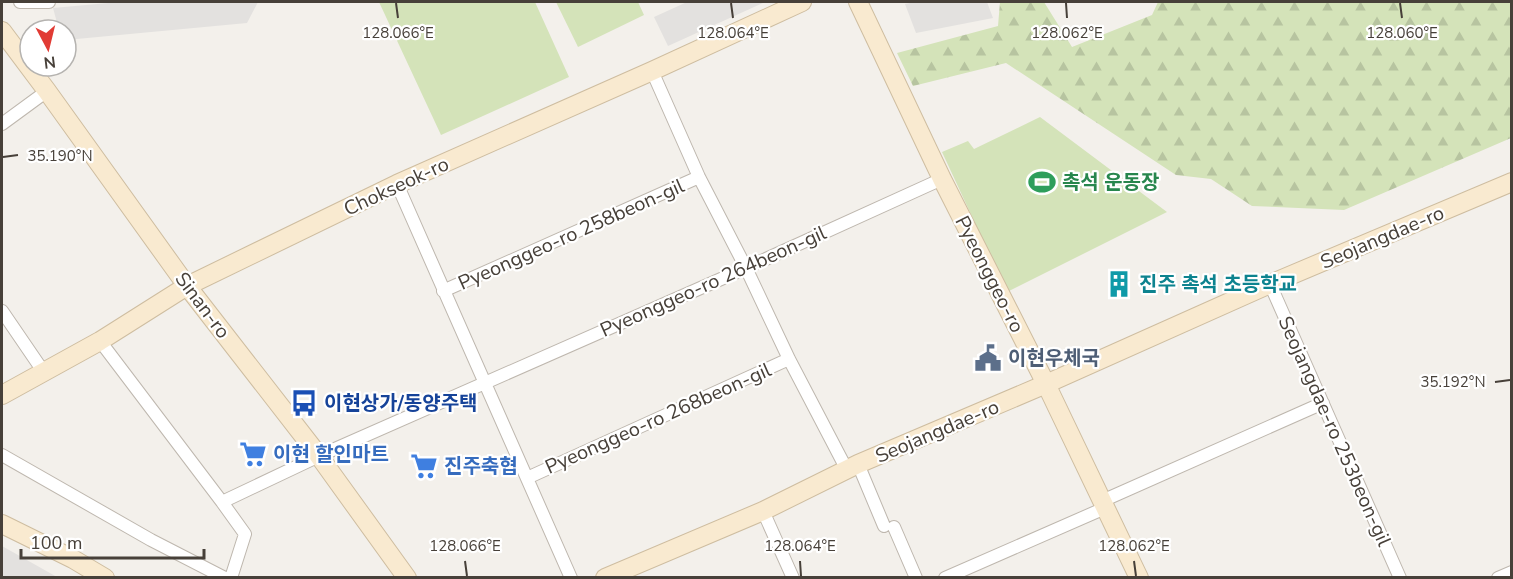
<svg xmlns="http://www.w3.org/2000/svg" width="1513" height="579" font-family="'Nunito Sans','Noto Sans KR',sans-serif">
<defs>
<pattern id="forest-firs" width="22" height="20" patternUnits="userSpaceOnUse" patternTransform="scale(1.5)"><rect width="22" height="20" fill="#d4e3b9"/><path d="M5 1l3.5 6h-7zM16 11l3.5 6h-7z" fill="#b7c4a0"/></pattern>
</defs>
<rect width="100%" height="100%" fill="#f3f0eb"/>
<!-- forest -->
<path fill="url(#forest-firs)" d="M1000,2H1044L1072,47L1152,15L1158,2H1511V138L1344,210L1252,206L1211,179L1176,175L1006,63L913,86L897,53L998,26Z"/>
<!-- park -->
<path fill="#d4e3b9" d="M379,2H535L569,77L441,135Z
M556,2H638L644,15L578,47Z
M1040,117L1167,212L1007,292L942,152L968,141L974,149Z"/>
<!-- parking -->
<path fill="#e3e1df" d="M119,2H258L247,23L66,40V30H59L53,8Z
M687,2H765L668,46L654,17Z
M915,2H987L993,18L916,33L905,4Z
M2,546L57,577H2Z"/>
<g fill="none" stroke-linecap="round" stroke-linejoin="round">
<defs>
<path id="street" d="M20,2H49
M652,71L699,177L746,268L789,359L847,470
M2,124L47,91
M397,184L571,578
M1270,284L1400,578
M443,291L699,177
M2,311L43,371
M100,341L222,502L245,534L231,578
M2,455L151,540L225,578
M858,464L884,526
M527,478L789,359
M1102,501L1323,403
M222,502L319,456L746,268L942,179
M763,511L793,578
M894,527L916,578
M945,578L1105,508
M1498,578L1512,572"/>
<path id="secondary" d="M858,2L942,179L1046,384L1139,578
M2,31L47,91L187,286L319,456L407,578
M2,395L100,341L187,286L397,184L652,71L802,2
M2,524L73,559L105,578
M605,578L763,511L858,464L1046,384L1270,284L1512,182"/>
</defs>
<!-- street casing -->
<use href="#street" stroke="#beb7ae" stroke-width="14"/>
<!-- secondary casing -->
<use href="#secondary" stroke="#cebda0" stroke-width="20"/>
<!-- street -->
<use href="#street" stroke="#fff" stroke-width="12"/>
<!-- secondary -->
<use href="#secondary" stroke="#f9ead0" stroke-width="18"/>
</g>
<!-- ticks -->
<path fill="none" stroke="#474039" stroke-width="2" d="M396,3L398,18M731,3L733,18M1066,3L1067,18M1400,3L1402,18M3,157L18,155M1495,382L1510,380M465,561L467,576M800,561L801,576M1134,561L1136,576"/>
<!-- icons -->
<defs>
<symbol id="stadium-bare" viewBox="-9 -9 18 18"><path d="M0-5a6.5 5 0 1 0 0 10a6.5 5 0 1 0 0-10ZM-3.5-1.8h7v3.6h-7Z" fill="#2e9e5b" stroke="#fff" stroke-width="2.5" paint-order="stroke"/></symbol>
<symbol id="building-bare" viewBox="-9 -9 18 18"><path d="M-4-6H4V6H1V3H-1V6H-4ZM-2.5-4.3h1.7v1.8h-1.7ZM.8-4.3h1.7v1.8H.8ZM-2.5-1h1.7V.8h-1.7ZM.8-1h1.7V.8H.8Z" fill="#0f9aa8" stroke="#fff" stroke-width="2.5" paint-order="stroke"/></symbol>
<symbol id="civic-bare" viewBox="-9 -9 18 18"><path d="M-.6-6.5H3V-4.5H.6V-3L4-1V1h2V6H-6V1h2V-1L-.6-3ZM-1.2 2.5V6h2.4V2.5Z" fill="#5c6f8a" stroke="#fff" stroke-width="2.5" paint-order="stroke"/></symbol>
<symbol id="bus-bare" viewBox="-9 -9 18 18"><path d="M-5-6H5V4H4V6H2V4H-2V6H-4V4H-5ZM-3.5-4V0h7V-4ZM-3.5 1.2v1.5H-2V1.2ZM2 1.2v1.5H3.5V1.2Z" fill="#1a4fb4" stroke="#fff" stroke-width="2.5" paint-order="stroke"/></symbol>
<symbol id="supermarket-bare" viewBox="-9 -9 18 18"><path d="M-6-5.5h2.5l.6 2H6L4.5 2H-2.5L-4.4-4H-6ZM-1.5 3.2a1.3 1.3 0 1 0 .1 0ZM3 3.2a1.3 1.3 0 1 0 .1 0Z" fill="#3f7fe0" stroke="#fff" stroke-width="2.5" paint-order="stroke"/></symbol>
</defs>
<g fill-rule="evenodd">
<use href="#stadium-bare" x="1023" y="163" width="38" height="38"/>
<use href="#building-bare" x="1100" y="265" width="38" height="38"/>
<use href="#civic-bare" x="969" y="339" width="38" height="38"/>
<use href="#bus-bare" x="285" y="384" width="38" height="38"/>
<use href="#supermarket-bare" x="234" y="435" width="38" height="38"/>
<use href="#supermarket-bare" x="405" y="447" width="38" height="38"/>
</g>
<g text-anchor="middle" stroke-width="4.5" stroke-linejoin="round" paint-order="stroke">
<!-- leisure labels -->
<g font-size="20" font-weight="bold" fill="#27864d" stroke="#fff" text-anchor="start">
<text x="1062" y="189">촉석 운동장</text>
</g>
<!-- street labels -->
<g font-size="20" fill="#474039" stroke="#fff">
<text transform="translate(396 186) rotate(-25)" y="7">Chokseok-ro</text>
<text transform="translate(571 234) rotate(-24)" y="7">Pyeonggeo-ro 258beon-gil</text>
<text transform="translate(1382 237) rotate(-23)" y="7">Seojangdae-ro</text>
<text transform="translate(990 274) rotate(63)" y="7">Pyeonggeo-ro</text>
<text transform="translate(713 281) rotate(-24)" y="7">Pyeonggeo-ro 264beon-gil</text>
<text transform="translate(203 305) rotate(53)" y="7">Sinan-ro</text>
<text transform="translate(658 418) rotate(-24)" y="7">Pyeonggeo-ro 268beon-gil</text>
<text transform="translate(937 431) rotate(-23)" y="7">Seojangdae-ro</text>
<text transform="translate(1335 431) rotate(66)" y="7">Seojangdae-ro 253beon-gil</text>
</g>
<!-- culture labels -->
<g font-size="20" font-weight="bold" fill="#0d838f" stroke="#fff" text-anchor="start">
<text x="1139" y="291">진주 촉석 초등학교</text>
</g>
<!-- service labels -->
<g font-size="20" font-weight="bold" fill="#4e5e75" stroke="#fff" text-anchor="start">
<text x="1008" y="365">이현우체국</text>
</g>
<!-- transit labels -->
<g font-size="20" font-weight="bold" fill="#164399" stroke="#fff" text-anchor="start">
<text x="324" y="410">이현상가/동양주택</text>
</g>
<!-- shop labels -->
<g font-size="20" font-weight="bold" fill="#366cbe" stroke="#fff" text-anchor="start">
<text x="273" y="461">이현 할인마트</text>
<text x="444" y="473">진주축협</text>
</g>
</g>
<g font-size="15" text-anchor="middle" fill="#474039" stroke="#fff" stroke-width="4.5" stroke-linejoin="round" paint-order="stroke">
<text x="398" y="38">128.066°E</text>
<text x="733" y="38">128.064°E</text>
<text x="1067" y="38">128.062°E</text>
<text x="1402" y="38">128.060°E</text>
<text x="60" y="161">35.190°N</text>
<text x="1453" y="387">35.192°N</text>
<text x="465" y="551">128.066°E</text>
<text x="800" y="551">128.064°E</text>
<text x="1134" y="551">128.062°E</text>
</g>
<!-- border -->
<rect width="1513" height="579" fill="none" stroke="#474039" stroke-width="6"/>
<!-- north arrow -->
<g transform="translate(48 48) rotate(173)"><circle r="28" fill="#ffffff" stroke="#b5b3b0" stroke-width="1.5"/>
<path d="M0-4.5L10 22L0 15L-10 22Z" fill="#e13b34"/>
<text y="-9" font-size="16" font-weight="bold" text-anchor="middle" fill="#474039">N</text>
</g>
<!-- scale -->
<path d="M21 549v9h183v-9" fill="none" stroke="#474039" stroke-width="3"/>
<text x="30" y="549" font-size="18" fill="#474039" stroke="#ffffff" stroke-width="4.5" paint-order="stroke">100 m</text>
</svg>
